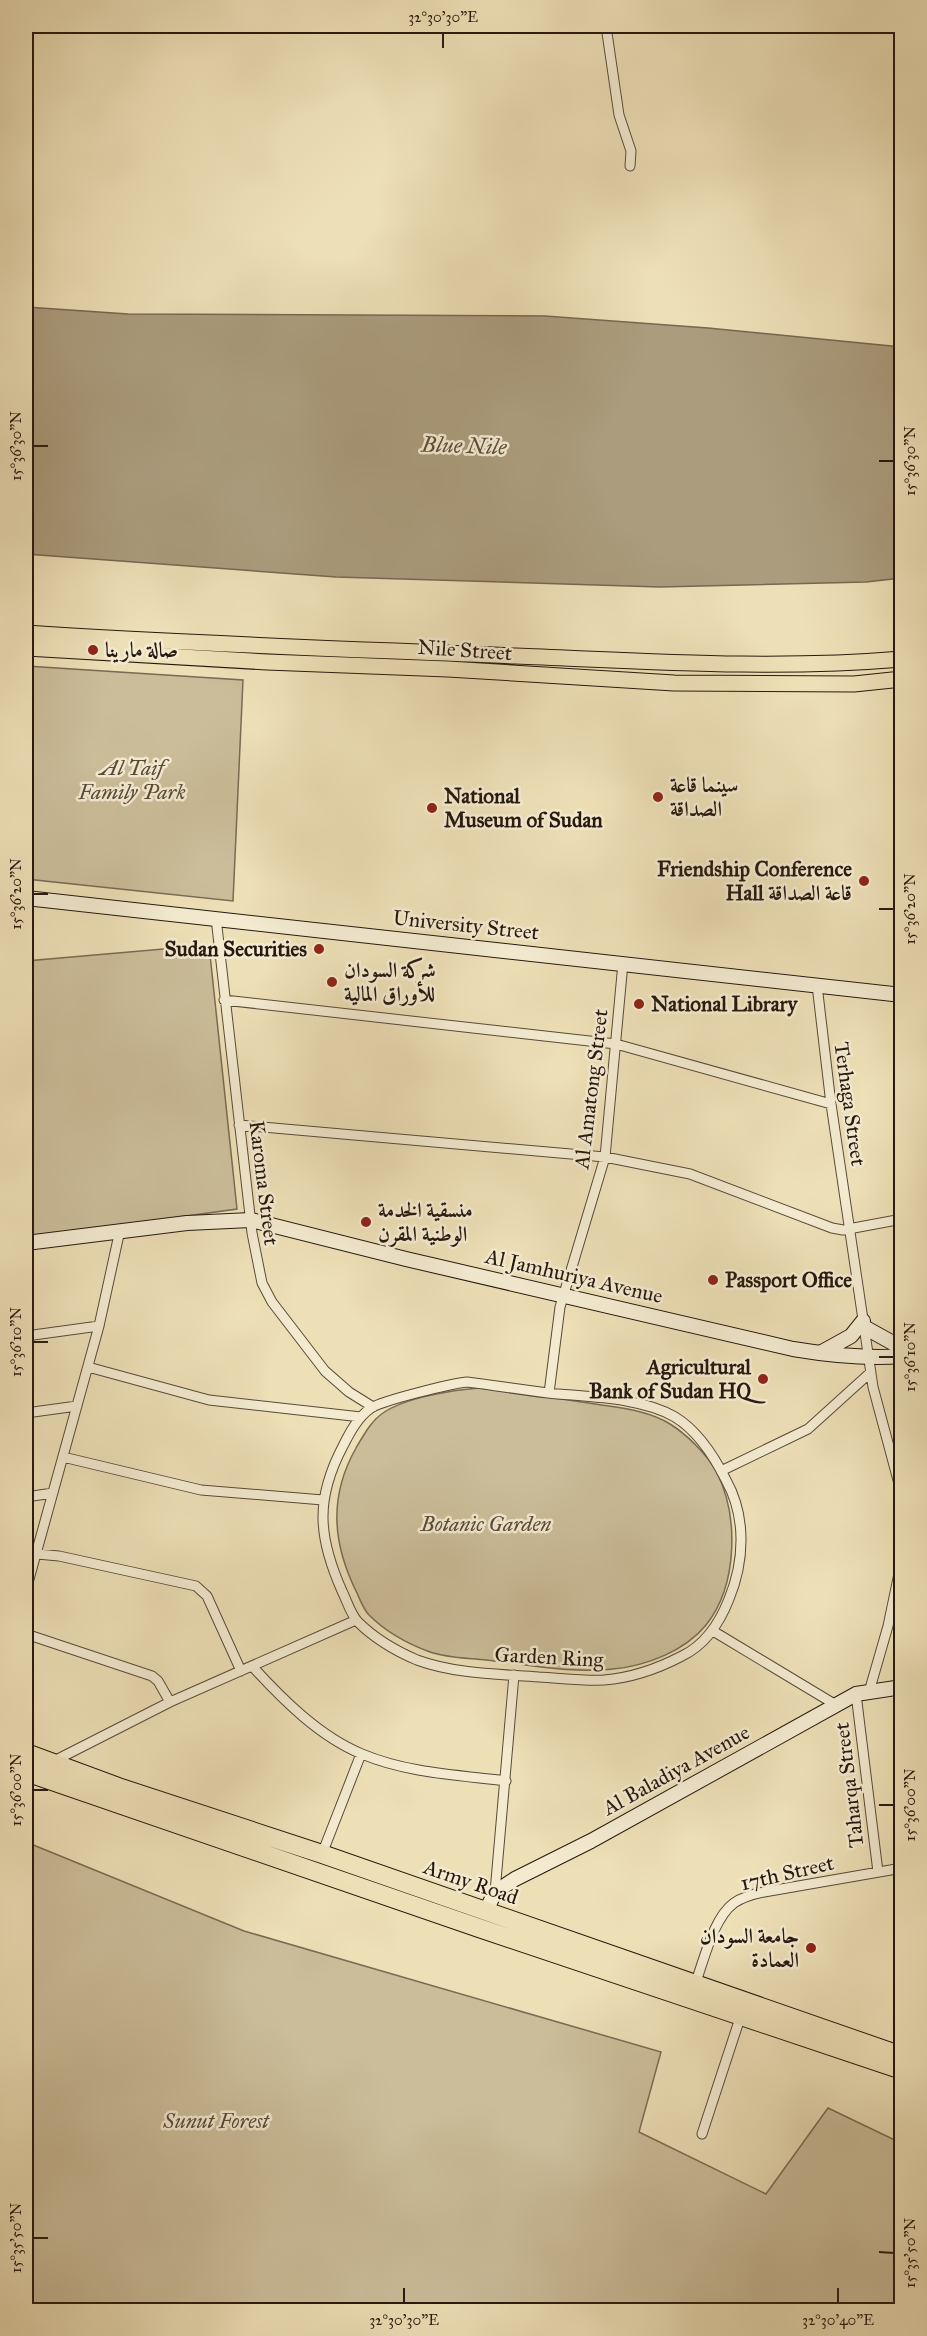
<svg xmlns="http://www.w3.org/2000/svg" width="927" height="2336" font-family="'IM FELL Great Primer',Amiri,serif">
<rect width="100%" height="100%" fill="#eddfb6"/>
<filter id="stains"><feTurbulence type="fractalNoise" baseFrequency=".00333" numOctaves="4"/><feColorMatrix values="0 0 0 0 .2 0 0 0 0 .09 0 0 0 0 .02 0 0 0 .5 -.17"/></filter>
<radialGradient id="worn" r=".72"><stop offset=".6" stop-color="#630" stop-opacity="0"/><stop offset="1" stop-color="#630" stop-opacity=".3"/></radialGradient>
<!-- green -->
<path fill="#cbbd9a" stroke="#796b54" stroke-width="1.5" d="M26,666L243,680L233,901L26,879Z
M899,714H901V795L897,794Z
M209,945L237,1209L26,1238V961Z
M479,1388C518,1393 557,1398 595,1404C620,1408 648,1410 670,1424C686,1434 707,1454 716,1471C739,1515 738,1585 706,1625C685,1651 646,1666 613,1669C571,1674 527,1664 486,1660C468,1658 447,1658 430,1652C408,1644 386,1632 369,1615C363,1609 360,1599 356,1591C332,1542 329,1496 356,1448C363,1436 371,1421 383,1413C404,1398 453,1390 479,1388Z
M26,1842L244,1931L661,2052L639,2132L766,2194L828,2108L901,2143V2310H26Z"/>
<!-- water -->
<path fill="#aa9c7d" stroke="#766851" stroke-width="1.5" d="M26,307L128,314L545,316L708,328L901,347V578L866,582L660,587L336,577L26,554Z"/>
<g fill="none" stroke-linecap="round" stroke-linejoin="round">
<defs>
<path id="street" d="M606,26L619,115L631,151L630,166
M216,918L252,1233L262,1283L272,1302L325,1371L349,1392L373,1407
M817,985L831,1104L873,1387L902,1495
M224,1000L616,1044L831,1104
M239,1125L605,1157L690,1174L832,1228L843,1230L902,1219
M26,1336L99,1326
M88,1367L209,1400L361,1417
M467,1382C494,1385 521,1390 548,1393C586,1397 641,1397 675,1417C698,1431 714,1456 726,1480C746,1516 745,1560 729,1599C720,1622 705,1645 682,1656C659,1668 630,1678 604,1680C582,1681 560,1678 539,1677C499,1674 455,1674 417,1660C396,1651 374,1638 358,1622C351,1615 347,1601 342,1591C318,1537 315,1499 343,1446C350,1432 358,1417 371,1408C384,1400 450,1384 467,1382Z
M549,1393L560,1307L605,1157L623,963
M26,1413L77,1406
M63,1457L201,1490L323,1500
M721,1471L808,1429L871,1372
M26,1497L53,1493
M26,1556L37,1554L59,1556L196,1586L207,1596L241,1671
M26,1590L99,1326L120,1230
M713,1631L836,1705
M26,1634L152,1676L158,1681L170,1702
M252,1666C282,1699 320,1737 362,1754C407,1773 458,1775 506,1781
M869,1692L888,1626L902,1559
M856,1694L878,1872
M52,1762L170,1702L356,1620
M322,1854L361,1754
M495,1892L514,1675
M695,1984C704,1961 713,1918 734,1903C743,1897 754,1894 764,1892L902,1868
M702,2134L741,2015"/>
<path id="secondary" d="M26,898L902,995
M26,1243L187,1223L251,1220L406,1259L793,1349C829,1355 866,1359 902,1356
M864,1327L902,1348
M822,1352L851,1336L863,1321
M486,1911L495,1892L515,1879L591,1841L856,1694L902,1687"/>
<path id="primary" d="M26,633C189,644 352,649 516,656C644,661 773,670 902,659
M26,648L267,662L448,669L674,683L854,684L902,679"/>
<path id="highway" d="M26,1753L118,1787L322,1854L902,2056
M26,1772L479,1928L902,2070"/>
</defs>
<!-- street casing -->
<use href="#street" stroke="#584a39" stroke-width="11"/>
<!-- secondary casing -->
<use href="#secondary" stroke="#27190f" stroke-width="16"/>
<!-- primary casing -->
<use href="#primary" stroke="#27190f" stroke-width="17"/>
<!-- highway casing -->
<use href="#highway" stroke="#27190f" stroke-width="20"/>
<!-- street -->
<use href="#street" stroke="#f3ead0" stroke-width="9"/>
<!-- secondary -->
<use href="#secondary" stroke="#f3ead0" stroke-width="14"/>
<!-- primary -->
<use href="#primary" stroke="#eddfb6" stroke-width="15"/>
<!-- highway -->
<use href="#highway" stroke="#eddfb6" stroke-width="18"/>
</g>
<!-- ticks -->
<path fill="none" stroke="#27190f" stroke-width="2" d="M443,48V33M33,446H48M879,461H894M33,894H48M879,909H894M33,1342H48M879,1357H894M33,1790H48M879,1805H894M33,2238H48M879,2252L894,2253M404,2303V2288M838,2303V2288"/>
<!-- markers -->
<g fill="#8f2418" stroke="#f3ead0" stroke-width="2">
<circle cx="93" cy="650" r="6"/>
<circle cx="658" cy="797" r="6"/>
<circle cx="432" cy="808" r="6"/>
<circle cx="864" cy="881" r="6"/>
<circle cx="319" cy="949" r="6"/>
<circle cx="332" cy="982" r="6"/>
<circle cx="639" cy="1004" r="6"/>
<circle cx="366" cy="1222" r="6"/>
<circle cx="713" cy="1280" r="6"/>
<circle cx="763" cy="1379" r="6"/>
<circle cx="811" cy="1948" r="6"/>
</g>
<g text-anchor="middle" stroke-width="5" stroke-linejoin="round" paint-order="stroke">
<!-- poi labels -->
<g font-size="21" font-weight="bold" fill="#27190f" stroke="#f3ead0" text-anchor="start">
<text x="105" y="657">صالة مارينا</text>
<text x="670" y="792">سينما قاعة<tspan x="670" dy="24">الصداقة</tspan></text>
<text x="444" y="803">National<tspan x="444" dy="24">Museum of Sudan</tspan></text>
<text x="852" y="876" text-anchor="end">Friendship Conference<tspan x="852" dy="24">Hall قاعة الصداقة</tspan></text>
<text x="307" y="956" text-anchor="end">Sudan Securities</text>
<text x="344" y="977">شركة السودان<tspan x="344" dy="24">للأوراق المالية</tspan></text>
<text x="651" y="1011">National Library</text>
<text x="378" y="1217">منسقية الخدمة<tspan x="378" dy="24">الوطنية المقرن</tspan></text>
<text x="725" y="1287">Passport Office</text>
<text x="751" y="1374" text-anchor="end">Agricultural<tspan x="751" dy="24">Bank of Sudan HQ</tspan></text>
<text x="799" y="1943" text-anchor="end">جامعة السودان<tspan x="799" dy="24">العمادة</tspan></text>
</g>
<!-- street labels -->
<g font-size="21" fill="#27190f" stroke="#f3ead0">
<text transform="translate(465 650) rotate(4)" y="7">Nile Street</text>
<text transform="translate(466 925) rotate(6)" y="7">University Street</text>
<text transform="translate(591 1089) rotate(-83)" y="7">Al Amatong Street</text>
<text transform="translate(850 1104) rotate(82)" y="7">Terhaga Street</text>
<text transform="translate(264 1183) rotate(83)" y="7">Karoma Street</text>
<text transform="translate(574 1276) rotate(13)" y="7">Al Jamhuriya Avenue</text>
<text transform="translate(549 1657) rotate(3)" y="7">Garden Ring</text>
<text transform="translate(676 1770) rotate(-29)" y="7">Al Baladiya Avenue</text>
<text transform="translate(849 1785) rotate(-97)" y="7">Taharqa Street</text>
<text transform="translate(787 1873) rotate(-13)" y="7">17th Street</text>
<text transform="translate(471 1882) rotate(19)" y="7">Army Road</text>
</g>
<!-- park labels -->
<g font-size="21" font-style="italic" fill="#584a39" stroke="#f3ead0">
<text x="132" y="775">Al Taif<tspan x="132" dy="24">Family Park</tspan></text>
<text x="486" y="1531">Botanic Garden</text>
<text x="216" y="2128">Sunut Forest</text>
</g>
<!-- water labels -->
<g font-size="22" font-style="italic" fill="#5b4d3b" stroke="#f3ead0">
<text transform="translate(464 445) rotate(2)" y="8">Blue Nile</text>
</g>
</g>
<!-- margin -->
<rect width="927" height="2336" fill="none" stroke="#eddfb6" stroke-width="66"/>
<rect x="33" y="33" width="861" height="2270" fill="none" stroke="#27190f" stroke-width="2"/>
<g font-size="15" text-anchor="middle" fill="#27190f">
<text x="443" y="22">32°30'30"E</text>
<text transform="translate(16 446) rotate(-90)" y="5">15°36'30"N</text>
<text transform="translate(910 461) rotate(-90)" y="5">15°36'30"N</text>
<text transform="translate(16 894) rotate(-90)" y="5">15°36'20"N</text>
<text transform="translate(910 909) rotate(-90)" y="5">15°36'20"N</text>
<text transform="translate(16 1342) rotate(-90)" y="5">15°36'10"N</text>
<text transform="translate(910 1357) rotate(-90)" y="5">15°36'10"N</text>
<text transform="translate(16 1790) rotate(-90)" y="5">15°36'00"N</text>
<text transform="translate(910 1805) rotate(-90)" y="5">15°36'00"N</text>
<text transform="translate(16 2238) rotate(-90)" y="5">15°35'50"N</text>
<text transform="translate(910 2253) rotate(-90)" y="5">15°35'50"N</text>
<text x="404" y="2325">32°30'30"E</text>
<text x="838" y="2325">32°30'40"E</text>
</g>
<rect width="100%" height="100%" filter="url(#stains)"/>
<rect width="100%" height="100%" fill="url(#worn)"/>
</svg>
